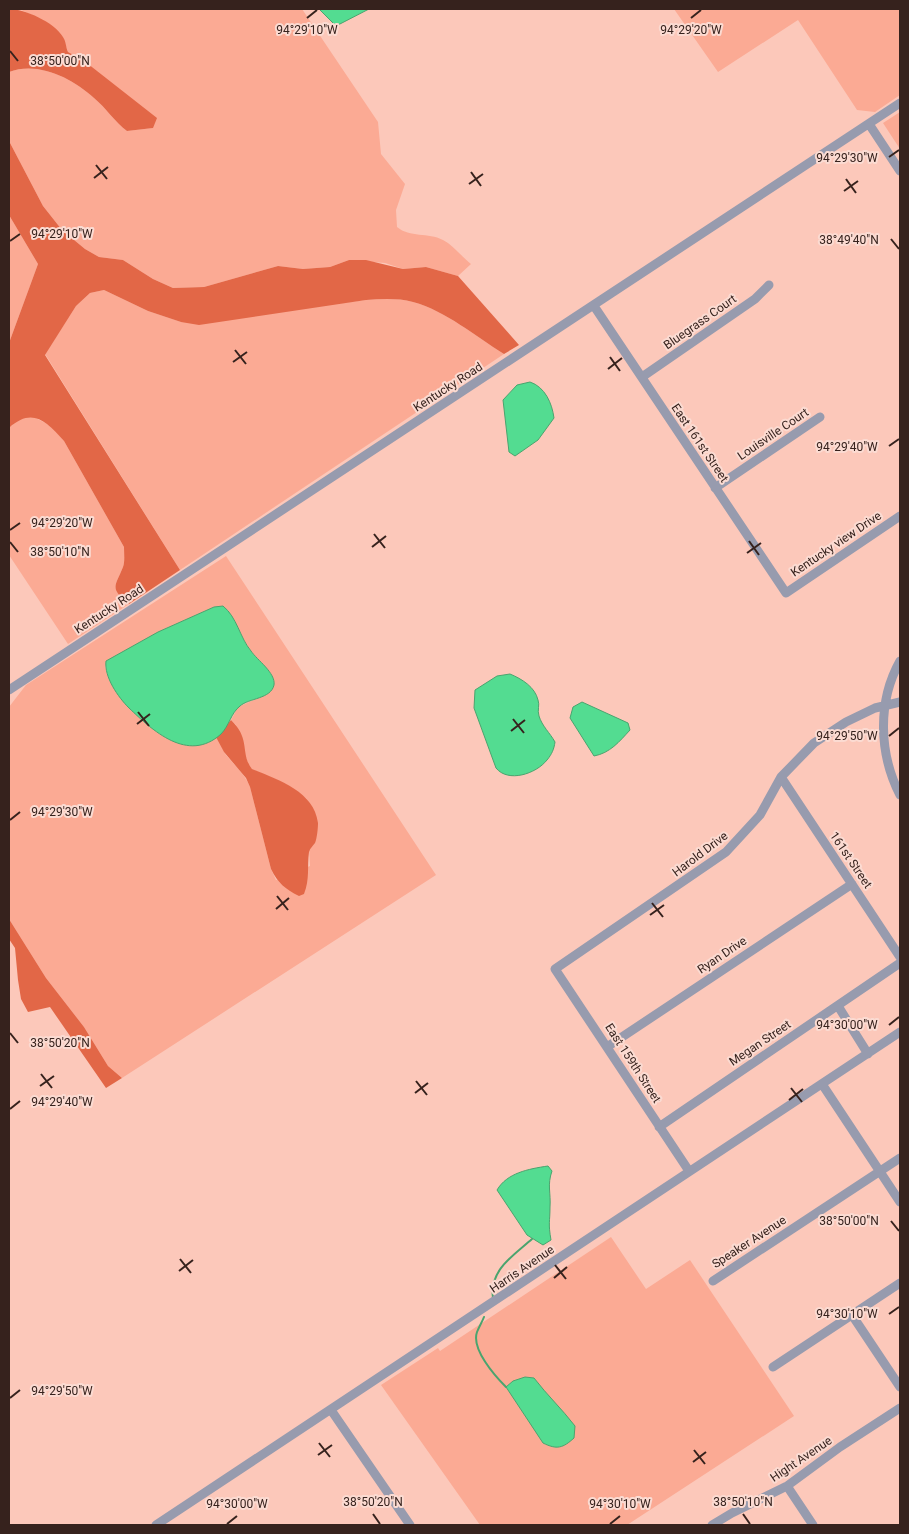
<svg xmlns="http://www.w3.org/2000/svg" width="909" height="1534" font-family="Roboto,sans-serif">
<rect width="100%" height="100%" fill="#fcc8ba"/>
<!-- green -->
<path fill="#fbaa94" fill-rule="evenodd" d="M19,9H302L378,122L381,154L405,184L396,210L397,227C410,238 428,232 443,240C453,245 462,257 471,264L458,276L426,267L403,269L385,263L349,260L330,267L303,269L278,266L204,287L173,288L153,279L123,260L99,257L85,249L62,230L43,206L9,141V72C38,61 72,78 94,98C106,108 115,122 127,131L153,128L83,60L68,52L63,37L43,20Z
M674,9H900V95L875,112L857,110L798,20L718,72Z
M900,112V149L883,123Z
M9,215L38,264L9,343Z
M104,290L148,311L181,322L366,300C382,299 398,298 413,302C446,311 475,336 504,354L180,570L45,354L76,306L90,293Z
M32,416L51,426L64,441L124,547C124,554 125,562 123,567C115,587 109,588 129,604L68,644L9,555V428L20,418Z
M226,556L436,875L122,1078L108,1066L84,1027L46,978L9,919V707L26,685ZM214,607L228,610L249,649L272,675L265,695L238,707L231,720L236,725L248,764L252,769L286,784L307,799L315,842L309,850L310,866L276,880L271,869L250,787C245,774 235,766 226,755C222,749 221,742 216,737L204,743H178L126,705L109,680L105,666L158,632Z
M611,1237L646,1289L690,1260L794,1416L627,1525H480L381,1385L438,1348L440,1351Z"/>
<!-- forest -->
<path fill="#e26747" d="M9,9C25,9 54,22 63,37C66,41 66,48 68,52L83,60L157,118L153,128L127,131C115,122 106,108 94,98C72,78 38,61 9,72Z
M9,141L43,206L62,230L85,249L99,257L123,260L153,279L173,288L204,287L278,266L303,269L330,267L349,260H366L403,269L426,267L458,276L519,345L504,354C475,336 446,311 413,302C398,298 382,299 366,300L199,325L181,322L148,311L104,290L90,293L76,306L45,355L180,570L129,604C109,588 115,587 123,567C125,562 124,554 124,547L64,441C46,421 32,407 9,428V343L38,264L9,215Z
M231,720C251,739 240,754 252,769C278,780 314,791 318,823C318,828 317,838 315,843C313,846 310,848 309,852C307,867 310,879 304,894L299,896C285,889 278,883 271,869L250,787L246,778L224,752L216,737Z
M9,919L46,978L84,1027L108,1066L122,1078L106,1088L50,1007L28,1012L21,999L18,980L15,948L9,939Z"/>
<!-- water -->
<path fill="#53dc91" stroke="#4aa46e" d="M319,9H369L336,26Z
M530,382C545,387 552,403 554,418L538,440L515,456L509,452L503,400L517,385Z
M223,606C237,617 240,638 251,651C257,660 276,673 274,685C271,699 249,698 240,706C231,713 229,726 221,734C188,764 152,730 129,708C118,697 104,677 106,661L158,632L214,607Z
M510,674C522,679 535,687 538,700C540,705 537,710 539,716C542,726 550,733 555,742C554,749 552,754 547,760C536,774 508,783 496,768L474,708L475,690L497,676Z
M582,702L628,723L630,730C619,742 610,753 594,756L570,718L573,707Z
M548,1166L552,1171C547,1185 551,1193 550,1207C550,1222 548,1223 551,1240L543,1245L527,1235L497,1190C507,1173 528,1169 548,1166Z
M525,1377L534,1378C547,1395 562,1409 575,1426L574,1438C563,1448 557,1450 543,1443L506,1387L513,1381Z"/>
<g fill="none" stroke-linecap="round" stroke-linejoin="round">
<!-- stream -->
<path stroke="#4aa46e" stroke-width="2" d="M493,1298C489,1270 514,1255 532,1239
M484,1317C482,1322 479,1327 477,1332C471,1349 495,1376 506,1387"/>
<!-- minor -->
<path stroke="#979bae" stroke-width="9" d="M869,124L900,171
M594,306L786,593L900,516
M642,377L755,299L769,285
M715,488L820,417
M900,661C877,702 879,754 900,795
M9,690L900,103
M781,777L900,957
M838,1006L868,1054
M607,1047L852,884
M822,1084L900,1202
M659,1127L900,963
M689,1171L555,969L726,852L760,815L781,777L814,743L846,722L875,708L900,702
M713,1281L900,1158
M852,1315L900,1387
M773,1367L900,1283
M331,1410L410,1525
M787,1486L813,1525
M156,1525L900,1032
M712,1525L732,1513L787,1486L840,1447L900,1408"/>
</g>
<!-- ticks -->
<path fill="none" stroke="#36221d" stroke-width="2" d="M307,18L317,10M691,18L701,10M10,51L18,61M889,157L899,150M96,165L107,179M471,172L481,186M94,178L108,167M846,179L856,193M469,184L483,174M844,191L858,181M891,239L899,249M10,241L20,234M235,350L246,364M610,357L620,371M233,362L247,352M608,369L622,358M889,446L899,439M10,530L20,523M374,534L385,548M749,541L759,555M10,542L18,552M372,547L386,536M747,553L761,543M138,712L149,726M513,719L524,733M137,724L150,714M511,731L525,720M889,736L899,728M10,820L20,812M277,896L288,910M652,903L663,917M276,909L289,898M650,915L664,905M889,1025L899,1017M10,1033L18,1043M41,1074L52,1088M416,1081L427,1095M40,1086L54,1076M791,1088L802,1102M415,1093L428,1083M789,1100L803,1089M10,1109L20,1101M891,1221L899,1231M180,1259L191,1273M555,1265L566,1279M179,1271L193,1260M554,1278L567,1267M889,1314L899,1307M10,1398L20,1390M319,1443L330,1457M694,1450L705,1464M318,1455L332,1445M693,1462L706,1452M373,1514L380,1524M743,1514L750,1524M227,1524L237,1516M610,1524L620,1516"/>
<g text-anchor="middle" stroke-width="4" stroke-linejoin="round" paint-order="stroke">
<!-- street labels -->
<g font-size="12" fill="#36221d" stroke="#fbdbd2">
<text transform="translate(700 322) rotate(-35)" y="4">Bluegrass Court</text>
<text transform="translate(448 387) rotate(-33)" y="4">Kentucky Road</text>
<text transform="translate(773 434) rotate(-34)" y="4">Louisville Court</text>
<text transform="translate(700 443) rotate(56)" y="4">East 161st Street</text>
<text transform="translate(836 544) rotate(-34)" y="4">Kentucky view Drive</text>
<text transform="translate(109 609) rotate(-33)" y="4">Kentucky Road</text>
<text transform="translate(700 854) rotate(-37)" y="4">Harold Drive</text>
<text transform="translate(851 860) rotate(56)" y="4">161st Street</text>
<text transform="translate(722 955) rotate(-34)" y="4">Ryan Drive</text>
<text transform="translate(760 1043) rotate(-34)" y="4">Megan Street</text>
<text transform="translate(633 1063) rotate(57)" y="4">East 159th Street</text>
<text transform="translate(749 1242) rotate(-33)" y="4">Speaker Avenue</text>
<text transform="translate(522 1269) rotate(-34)" y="4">Harris Avenue</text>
<text transform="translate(801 1459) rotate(-34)" y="4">Hight Avenue</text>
</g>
</g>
<g font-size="12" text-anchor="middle" fill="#36221d" stroke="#fbdbd2" stroke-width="4" stroke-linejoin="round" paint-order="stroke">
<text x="307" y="34">94°29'10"W</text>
<text x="691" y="34">94°29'20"W</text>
<text x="60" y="65">38°50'00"N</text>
<text x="847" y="162">94°29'30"W</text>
<text x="62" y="238">94°29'10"W</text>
<text x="849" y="244">38°49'40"N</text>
<text x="847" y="451">94°29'40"W</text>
<text x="62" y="527">94°29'20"W</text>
<text x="60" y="556">38°50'10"N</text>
<text x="847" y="740">94°29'50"W</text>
<text x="62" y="816">94°29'30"W</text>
<text x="847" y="1029">94°30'00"W</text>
<text x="60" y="1047">38°50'20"N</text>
<text x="62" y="1106">94°29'40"W</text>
<text x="849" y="1225">38°50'00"N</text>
<text x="847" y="1318">94°30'10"W</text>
<text x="62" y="1395">94°29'50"W</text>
<text x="373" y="1506">38°50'20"N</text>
<text x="743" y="1506">38°50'10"N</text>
<text x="237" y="1508">94°30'00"W</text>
<text x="620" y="1508">94°30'10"W</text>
</g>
<!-- border -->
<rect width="909" height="1534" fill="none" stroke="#36221d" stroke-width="20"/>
</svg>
